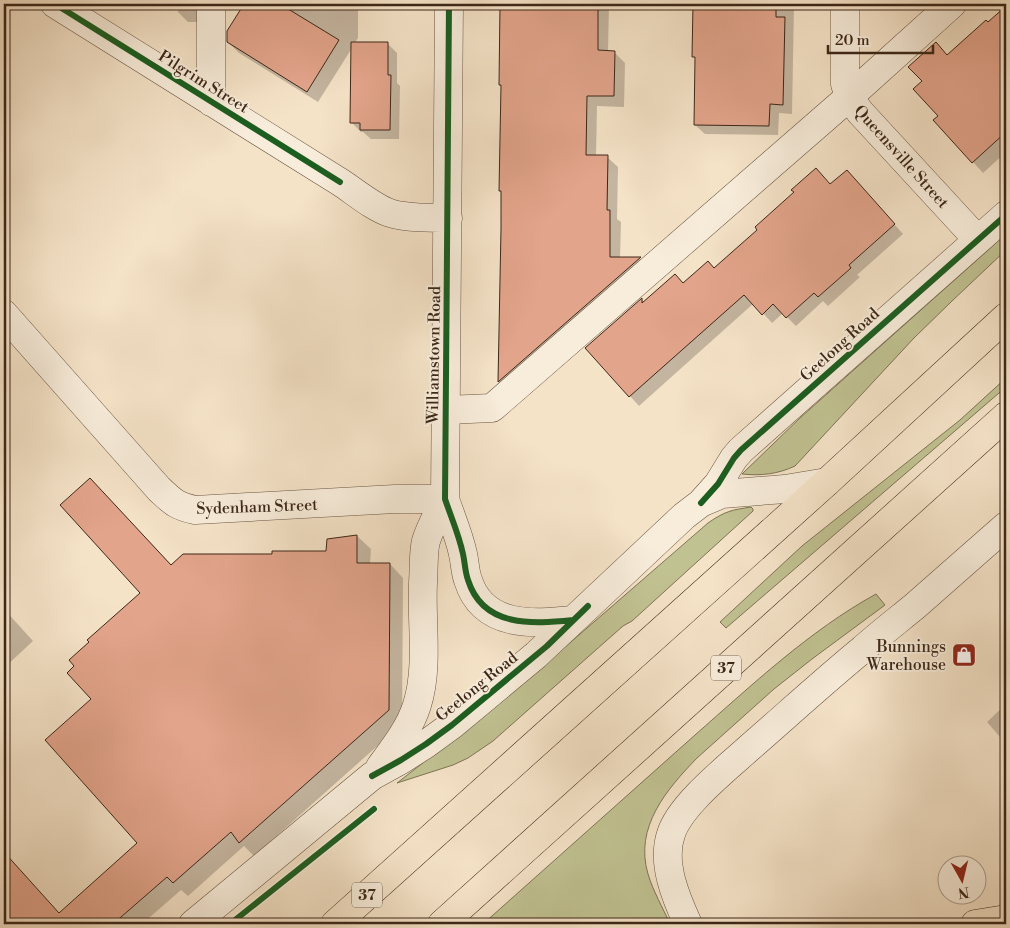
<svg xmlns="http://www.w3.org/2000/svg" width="1010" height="928" font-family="'Libre Bodoni',serif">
<rect width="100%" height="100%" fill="#f5e3c8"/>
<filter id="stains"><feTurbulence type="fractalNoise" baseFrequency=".004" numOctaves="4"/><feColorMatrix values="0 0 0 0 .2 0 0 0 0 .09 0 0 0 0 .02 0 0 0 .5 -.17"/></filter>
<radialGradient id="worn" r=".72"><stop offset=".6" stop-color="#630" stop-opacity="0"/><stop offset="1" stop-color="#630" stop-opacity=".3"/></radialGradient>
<!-- green -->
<path fill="#c1c292" stroke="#7e7455" d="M1006,234V250L952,301L914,338L795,466C778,474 761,476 742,474L800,418Z
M1006,378V387L726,628L720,622L802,546L960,420Z
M751,507L753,509V511L632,621L623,626L493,741L468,758L453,765L397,783L504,700L708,523C725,511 732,510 751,507Z
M876,594L885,605L812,659L774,689L697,758C667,789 634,827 648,874C653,891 663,908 670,924H483C554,861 624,798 695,735C752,685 809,631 876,594Z"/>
<!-- shadow -->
<path fill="#0003" d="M178,4H209L204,22H188L178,12Z
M245,4H358V38L355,43H387L397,53V83L400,86L399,139H371L363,132H361L351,122L352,48L318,102L239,53L228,42V31Z
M521,4H609L608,52H614L625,63L624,107L597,106L596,156L607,157L618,167L617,219L621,222L620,258L641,259L651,269L509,392L499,382L502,229V86L500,85Z
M694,4H794L792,114L779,113L778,135L705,134L695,125L696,59L693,56Z
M1006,8V152L983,173L973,162L939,116L948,56L988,24Z
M856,181L903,234L857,275L860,277L828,306L823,301L796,326L783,313L772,323L754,303L639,406L587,348L642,300L645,302L715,270L831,186Z
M90,479L172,566L274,556L328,552V541L357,536L371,549L370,564H390L403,578L402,724L254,856L244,846L188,896L181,890L142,924H4V852L59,914L139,844L92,700L142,593Z
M4,609L33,641L4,668Z
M1006,704V744L987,722Z"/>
<!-- building -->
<path fill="#e2a48b" stroke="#3c2718" d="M244,4H280L339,40L307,92L227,42V31Z
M528,4H598V50L615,51L614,96H587L586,155H608L607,210H610V257H641L498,382L501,229V191H499L501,85H499L500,5L528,6Z
M693,4H776V17H785L783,105L770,104L769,126L694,125L695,57H692Z
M1006,6V132L972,163L933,120L938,116L913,89L922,81L908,67L936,42L947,55L986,20L988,22Z
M351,42H388V75H391L390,130H360V123H350Z
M816,168L830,184L847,170L895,224L849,265L851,268L818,297L814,293L786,318L773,304L762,315L744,295L629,397L585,348L642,298V303L675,274L683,283L708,261L714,268L757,230L755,227L794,192L791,190Z
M90,478L171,565L183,554H272V551H326L327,539L357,535V563H390L389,710L239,843L231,832L173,883L167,877L113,924H4V852L59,913L137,843L45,740L91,699L67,673L74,666L69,660L89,642L87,640L140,593L60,505Z"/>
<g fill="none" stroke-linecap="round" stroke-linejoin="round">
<defs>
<path id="minor" d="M55,4L340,182C354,191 374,208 390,213C408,219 429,217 448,218
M449,4L445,499C451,517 459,535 463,554C465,563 465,572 468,580C483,628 533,624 573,620
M845,4V84L849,97L860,112L978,240
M211,102V4
M4,314L159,489C173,502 176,506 195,510L395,499H445
M446,410L492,408L849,97L952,4
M701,503L718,484L734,458L741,450L1006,215
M380,767C394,748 410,728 417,705C429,667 421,622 423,583C424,571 423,551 426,541C430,528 439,511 445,499
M193,924L372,776L401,760L426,744L452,725L536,655L684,516L701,503L722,494L785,489L827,482
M688,924C676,898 661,863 671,834C680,805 726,769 749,748C787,715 824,681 863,649C880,634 898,620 915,606C946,579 976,552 1006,526"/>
<path id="major" d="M975,924L1006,919"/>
<path id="highway" d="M335,924L827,482L1006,317
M442,924L1006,416"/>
</defs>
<!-- minor casing -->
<use href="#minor" stroke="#6a5644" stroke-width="29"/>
<!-- major casing -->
<use href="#major" stroke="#3c2718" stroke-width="29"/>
<!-- highway casing -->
<use href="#highway" stroke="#3c2718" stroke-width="29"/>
<!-- minor -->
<use href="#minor" stroke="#f8eddb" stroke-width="28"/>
<!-- major -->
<use href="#major" stroke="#f5e3c8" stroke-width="28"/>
<!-- highway -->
<use href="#highway" stroke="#f5e3c8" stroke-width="28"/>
<defs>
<path id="cycleway" d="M55,4L340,182
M449,4L445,499C451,517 459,535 463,554C465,563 465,572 468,580C483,628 533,624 573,620
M701,503L718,484L734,458L741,450L1006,215
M372,776L401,760L426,744L452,725L547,646L588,606
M230,924L374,809"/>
</defs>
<!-- cycleway casing -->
<use href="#cycleway" stroke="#f8eddb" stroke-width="9"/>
<!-- cycleway -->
<use href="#cycleway" stroke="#1b5e20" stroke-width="6"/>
</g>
<!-- icons -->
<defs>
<symbol id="shop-square" viewBox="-11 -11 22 22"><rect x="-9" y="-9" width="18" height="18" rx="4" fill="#8f2418" stroke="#f8eddb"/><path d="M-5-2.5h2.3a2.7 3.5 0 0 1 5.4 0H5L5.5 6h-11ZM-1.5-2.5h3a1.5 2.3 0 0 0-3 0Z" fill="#fff"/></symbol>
</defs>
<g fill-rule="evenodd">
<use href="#shop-square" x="950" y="641" width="28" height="28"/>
</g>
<g text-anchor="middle" stroke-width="4" stroke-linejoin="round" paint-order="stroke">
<!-- shield labels -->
<g fill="#f8eddb" stroke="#746252" stroke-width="1">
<rect x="711" y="655.5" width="30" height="25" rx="4"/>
<rect x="352" y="882.5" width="30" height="25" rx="4"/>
</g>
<g font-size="15" font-weight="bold" fill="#3c2718">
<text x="726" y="673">37</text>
<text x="367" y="900">37</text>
</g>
<!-- street labels -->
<g font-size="16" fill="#3c2718" stroke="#f8eddb">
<text transform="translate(204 81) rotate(32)" y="6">Pilgrim Street</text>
<text transform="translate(902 156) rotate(48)" y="6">Queensville Street</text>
<text transform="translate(839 344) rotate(-42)" y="6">Geelong Road</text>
<text transform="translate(433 355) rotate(-89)" y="6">Williamstown Road</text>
<text transform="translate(257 506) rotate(-2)" y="6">Sydenham Street</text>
<text transform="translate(476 686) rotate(-39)" y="6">Geelong Road</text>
</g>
<!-- poi labels -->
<g font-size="16" fill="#3c2718" stroke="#f8eddb" text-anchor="end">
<text x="946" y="652">Bunnings<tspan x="946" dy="18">Warehouse</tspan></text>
</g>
</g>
<!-- margin -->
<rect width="1010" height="928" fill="none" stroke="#f5e3c8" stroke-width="20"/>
<rect x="5" y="5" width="1000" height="918" fill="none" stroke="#3c2718" stroke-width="2.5"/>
<rect x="10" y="10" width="990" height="908" fill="none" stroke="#3c2718"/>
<!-- north arrow -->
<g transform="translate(962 880) rotate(172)"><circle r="24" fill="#f8eddb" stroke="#ad9e8d"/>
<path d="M0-4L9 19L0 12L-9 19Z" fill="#8f2418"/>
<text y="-8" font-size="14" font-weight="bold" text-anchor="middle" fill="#3c2718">N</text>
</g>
<!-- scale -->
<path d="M828 45v8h105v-8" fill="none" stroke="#3c2718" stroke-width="2.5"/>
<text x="835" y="45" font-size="15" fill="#3c2718" stroke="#f8eddb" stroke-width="4" paint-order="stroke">20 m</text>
<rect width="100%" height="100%" filter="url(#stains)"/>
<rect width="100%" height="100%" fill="url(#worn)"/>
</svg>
